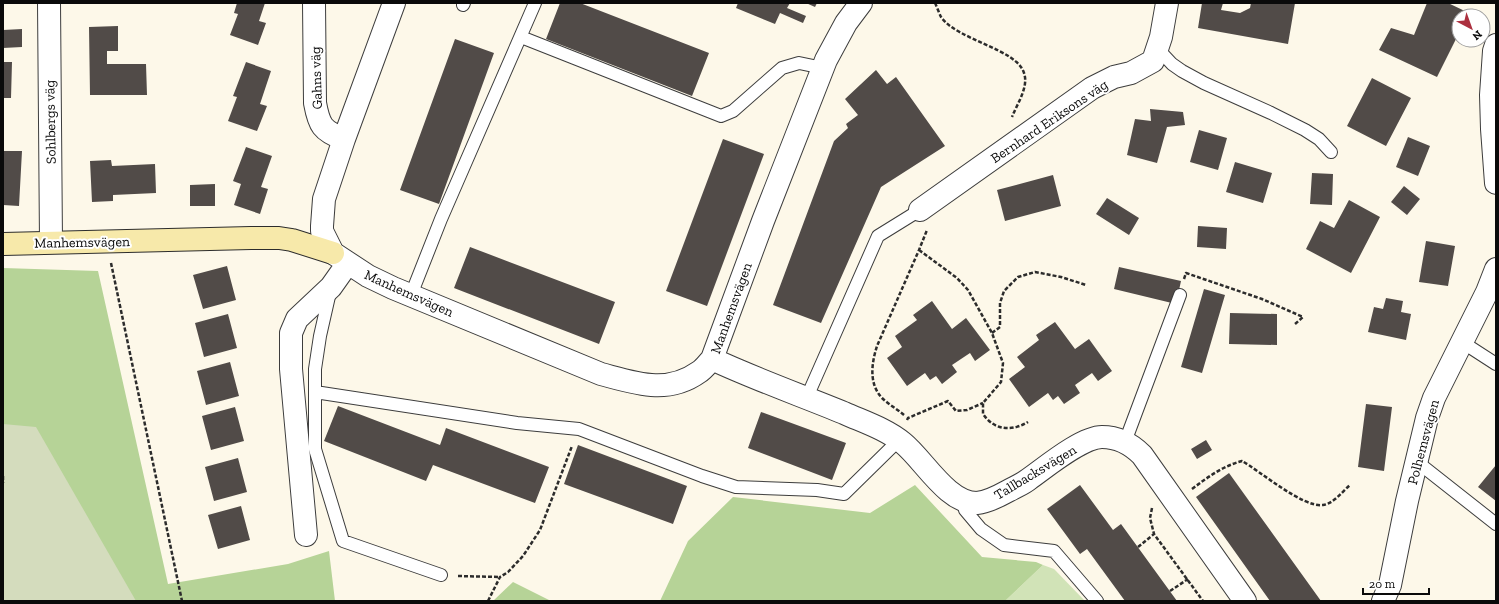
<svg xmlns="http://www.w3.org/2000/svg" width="1499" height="604" font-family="'Zilla Slab',serif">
<rect width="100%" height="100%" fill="#fdf8e9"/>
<!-- green -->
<path fill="#d1e3b7" d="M1043,565L1054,569L1085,601H1005Z"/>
<!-- forest -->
<path fill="#b6d397" d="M3,268L98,271L168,584L288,564L329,551L335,601H3Z
M915,485L982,557L1036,562L1043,565L1005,601H660L688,541L733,497L870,513Z
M513,582L551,601H493Z"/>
<!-- cemetery -->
<path fill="#d4dcbd" d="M3,424L36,427L136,601H3Z"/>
<!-- building -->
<path fill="#514b48" d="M237,3H265L259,21L266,23L258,45L230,35L238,14L234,13Z
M560,3H580L709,53L692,96L546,39Z
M738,3H790L787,8L806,16L803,23L780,13L775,24L736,8Z
M806,3H817L815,7Z
M1202,3H1223L1221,10L1240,13L1250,8L1251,3H1295L1288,44L1198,28Z
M1427,3H1448L1469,13L1468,16H1459V33L1437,77L1379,50L1391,28L1414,35Z
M118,26V51H107V64H146L147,95H90L89,27Z
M22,29V47L3,48V30Z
M455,39L494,53L439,204L400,190Z
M3,62H12L11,98H3Z
M246,62L271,71L260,104L267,106L257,131L228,121L237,97L233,96Z
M876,70L887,84L896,77L945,146L881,187L821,323L773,305L834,141L848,128L846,124L858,115L845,99Z
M1372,78L1411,98L1386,146L1347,126Z
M1150,109L1183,112L1185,125L1167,127L1157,163L1127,155L1135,119L1151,121Z
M1199,130L1227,138L1218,170L1190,162Z
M1408,137L1430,146L1418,176L1396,167Z
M723,139L764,154L707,306L666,291Z
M246,147L272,156L261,187L268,189L260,214L234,205L241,184L233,181Z
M3,151H22L19,206L3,205Z
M111,160L112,166L155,164L156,193L113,195V201L92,202L90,161Z
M1235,162L1272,173L1263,203L1226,192Z
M1312,173L1333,174L1332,205L1310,204Z
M1053,175L1061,206L1005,221L997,190Z
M215,184V206H190V185Z
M1404,186L1420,199L1407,215L1391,202Z
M1107,198L1139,218L1129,235L1096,214Z
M1349,200L1380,217L1351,273L1306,249L1320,221L1334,228Z
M1198,226L1227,228L1226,249L1197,247Z
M1426,241L1455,246L1448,286L1419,282Z
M470,247L615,302L599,344L454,288Z
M227,266L236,300L203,309L193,275Z
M1119,267L1181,281L1176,304L1114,289Z
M1204,289L1225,295L1202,373L1181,367Z
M1386,298L1403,301L1401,312L1411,314L1406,340L1368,332L1374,307L1383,309Z
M932,301L952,329L966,318L990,350L975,361L970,353L952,365L957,372L942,384L936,376L930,380L925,373L907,386L887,358L902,347L895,336L917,320L913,315Z
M1230,313L1277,314V345L1229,344Z
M228,314L237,348L204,357L195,323Z
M1055,322L1075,349L1089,339L1112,371L1098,381L1092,373L1075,385L1080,393L1064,404L1058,396L1053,400L1048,393L1029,407L1009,379L1025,367L1017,357L1039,340L1036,335Z
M230,362L239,396L206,405L197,371Z
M1366,404L1392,407L1384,471L1358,467Z
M338,406L440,445L446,428L549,467L535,503L433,465L426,481L324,441Z
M235,407L244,441L211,450L202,416Z
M761,412L846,443L832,480L748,448Z
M1206,440L1212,450L1197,459L1191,449Z
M578,445L687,486L673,524L564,484Z
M238,458L247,492L214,501L205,467Z
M1496,465V501L1478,487Z
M1229,473L1321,601H1270L1196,497Z
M1080,485L1113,530L1121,524L1177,601H1125L1087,549L1080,554L1047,509Z
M241,506L250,540L218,549L208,515Z"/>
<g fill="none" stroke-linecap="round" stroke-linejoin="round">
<defs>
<path id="lane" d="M463,5L464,3
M521,37L721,116L733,111L782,68L799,63L823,68
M1157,48L1172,64L1182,71L1204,83L1271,113L1305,130L1319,139L1331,152
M330,292L320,336L315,369V449L343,541L441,575
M411,295L441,219L535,3
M1462,342L1496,364
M315,392L517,423L579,429L702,476L736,487L817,490L844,494L899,440
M807,397L878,236L920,210
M1125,442L1180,295
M1416,461L1496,524
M962,499L965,510L981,529L1004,545L1054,551L1097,601"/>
<path id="street" d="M49,3L51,242
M314,3L315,103C319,125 322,131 344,139
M394,3L344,139L324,199L322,226V231L333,253L368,276L393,288L601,374C635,383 667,395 699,372C704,369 708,363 712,359L763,221L826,60L846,23L861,3
M1496,45L1494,51L1491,95L1492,129L1496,183
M920,210L1092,88L1114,77L1131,73L1153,61L1161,37L1167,3
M712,359C755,379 800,395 844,413C864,422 886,429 903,443C924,460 947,503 977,503C988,502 999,496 1008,491C1015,487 1023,484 1029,479C1046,467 1082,437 1102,437C1118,437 1131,444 1142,455L1245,601
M306,535L291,369V333L297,319L331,287L348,263
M1383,601L1390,585L1407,501L1427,418L1434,398L1487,292L1496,269"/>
<path id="secondary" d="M3,244L251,238H279L292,240L333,253"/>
</defs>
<!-- lane casing -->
<use href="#lane" stroke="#3d3d3d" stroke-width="14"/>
<!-- street casing -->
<use href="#street" stroke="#3d3d3d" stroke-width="24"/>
<!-- secondary casing -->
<use href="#secondary" stroke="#2c2c2c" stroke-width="24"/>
<!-- path -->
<path stroke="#2c2c2c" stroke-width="2.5" stroke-dasharray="4 2" stroke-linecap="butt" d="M935,3C937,7 939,13 941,17C957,40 1017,49 1024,73C1029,87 1017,104 1012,117
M919,250L957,278L968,290L992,333L1003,363L1001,382L983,403V414C994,430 1011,432 1028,422
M111,263L182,601
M1184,279L1186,273L1262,299L1303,317L1295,324
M992,333L1000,327V303L1004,291L1018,277L1035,272L1061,277L1086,285
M904,415C897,409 888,404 882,398C868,383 872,362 877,346L919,250L927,230
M907,420L908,418L948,401L956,411L967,410L983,403
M3,476V483
M1192,489C1208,477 1223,466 1242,461C1260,471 1303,508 1323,505C1333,504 1342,492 1350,485
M1152,508L1150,518L1154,534L1203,601
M1138,547L1154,534
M458,576L500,577
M1170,591L1188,579
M488,601L500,577L508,572L523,556L540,530L572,446"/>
<!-- lane -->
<use href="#lane" stroke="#fff" stroke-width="12"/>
<!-- street -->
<use href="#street" stroke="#fff" stroke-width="22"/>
<!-- secondary -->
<use href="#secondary" stroke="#f7e9aa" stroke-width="22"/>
</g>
<g text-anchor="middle" stroke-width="4" stroke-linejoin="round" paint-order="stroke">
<!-- street labels -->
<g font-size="14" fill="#0a0a0a" stroke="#fff">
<text transform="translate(316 78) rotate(-92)" y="5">Gahns väg</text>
<text transform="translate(1049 121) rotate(-34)" y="5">Bernhard Eriksons väg</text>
<text transform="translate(50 122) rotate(-91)" y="5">Sohlbergs väg</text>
<text transform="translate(82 242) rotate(-1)" y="5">Manhemsvägen</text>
<text transform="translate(409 293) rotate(24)" y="5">Manhemsvägen</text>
<text transform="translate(731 308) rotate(-70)" y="5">Manhemsvägen</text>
<text transform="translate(1423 442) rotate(-75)" y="5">Polhemsvägen</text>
<text transform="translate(1035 472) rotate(-31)" y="5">Tallbacksvägen</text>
</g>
</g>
<!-- border -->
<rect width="1499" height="604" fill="none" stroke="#0a0a0a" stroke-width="8"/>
<!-- north arrow -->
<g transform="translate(1471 28) rotate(139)"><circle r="19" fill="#ffffff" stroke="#9d9d9d"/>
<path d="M0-3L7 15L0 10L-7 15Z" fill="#ac303f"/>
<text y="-6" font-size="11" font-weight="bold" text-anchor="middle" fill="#0a0a0a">N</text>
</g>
<!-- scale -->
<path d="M1363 588v6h66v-6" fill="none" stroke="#0a0a0a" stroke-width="2"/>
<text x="1369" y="588" font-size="12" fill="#0a0a0a" stroke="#ffffff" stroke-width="3" paint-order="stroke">20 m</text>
</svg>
